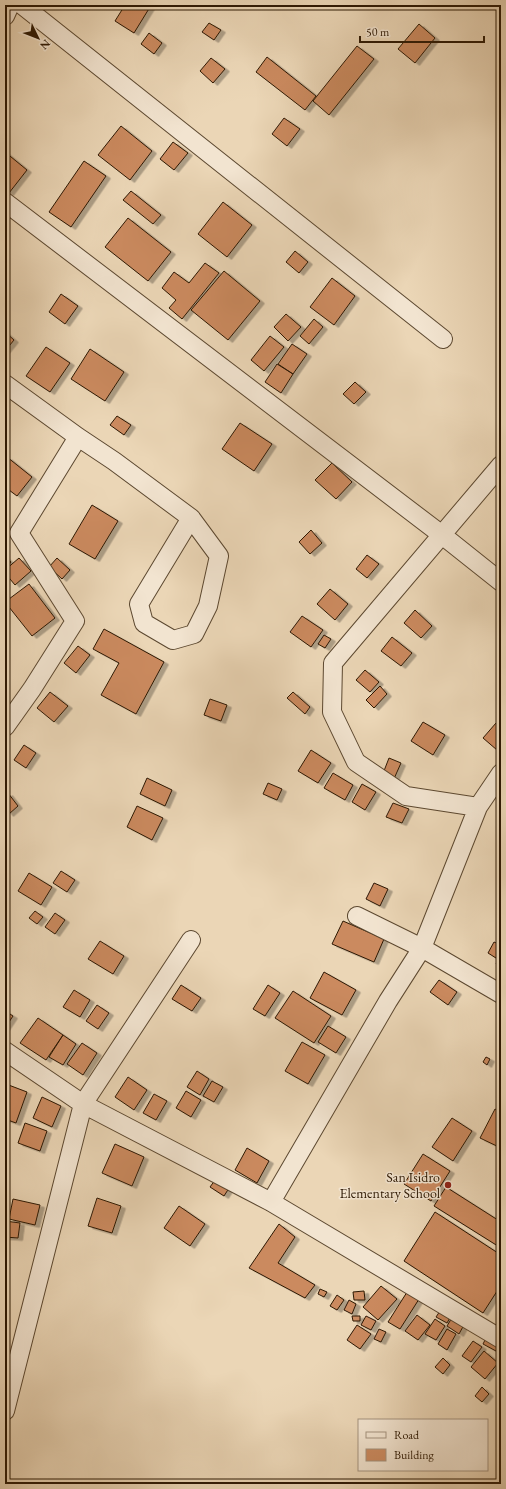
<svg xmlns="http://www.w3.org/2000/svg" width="506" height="1489" font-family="'EB Garamond',serif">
<defs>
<filter id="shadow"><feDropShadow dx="4.5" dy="2.5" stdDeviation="0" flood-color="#0004"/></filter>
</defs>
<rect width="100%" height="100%" fill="#ebd6b6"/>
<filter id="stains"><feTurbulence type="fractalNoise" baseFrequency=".005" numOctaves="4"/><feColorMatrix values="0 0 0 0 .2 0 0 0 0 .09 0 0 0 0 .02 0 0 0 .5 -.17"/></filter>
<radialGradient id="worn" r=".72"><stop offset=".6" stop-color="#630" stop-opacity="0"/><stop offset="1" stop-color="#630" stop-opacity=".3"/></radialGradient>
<!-- building -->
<path fill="#cb8a5f" stroke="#2d1803" filter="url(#shadow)" d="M125,5H147L150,7L134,33L115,21Z
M209,23L221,30L214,40L202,32Z
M419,24L435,38L415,63L398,49Z
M149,33L162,43L154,54L141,44Z
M357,46L374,59L329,115L313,101Z
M267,57L316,96L305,110L256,72Z
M211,58L225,69L213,83L200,71Z
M284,118L300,129L287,146L272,134Z
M121,126L152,151L130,180L98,155Z
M173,142L188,153L174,170L160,159Z
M5,152L27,170L9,193L5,190Z
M84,161L106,176L71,227L49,212Z
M131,191L161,215L153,224L123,200Z
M223,202L252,225L227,257L198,234Z
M128,218L171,252L148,281L105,247Z
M295,251L308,262L299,273L286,262Z
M205,263L219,273L182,319L169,308L176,300L162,288L174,272L189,283Z
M224,271L260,301L228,340L191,310Z
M332,278L355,296L334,325L310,307Z
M61,294L78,306L65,324L49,312Z
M286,314L301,327L288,341L274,327Z
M314,319L323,327L309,344L300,336Z
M5,332L14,340L5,351Z
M270,336L284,347L264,371L251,360Z
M292,344L307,354L293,374L278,364Z
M46,347L70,363L50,392L26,376Z
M90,349L124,372L105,401L71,379Z
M277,364L293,374L281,393L265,382Z
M355,382L366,392L354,404L343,394Z
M117,416L131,425L124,435L110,425Z
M240,423L272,444L254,471L222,449Z
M7,457L32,477L17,496L5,487V459Z
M332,463L352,482L336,499L315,480Z
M92,505L118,521L95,559L69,544Z
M311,530L322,543L310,554L299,542Z
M367,555L379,564L367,578L356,569Z
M5,557L11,562L5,569Z
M19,558L31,571L15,585L5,573V570Z
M57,558L70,570L62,579L49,567Z
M29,584L55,618L32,636L5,602Z
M330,589L348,604L335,620L317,604Z
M415,610L432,626L421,638L404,623Z
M302,616L323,630L311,647L290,632Z
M104,629L164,662L136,714L101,695L119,663L93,649Z
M324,635L331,639L325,648L318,644Z
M392,637L412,653L401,666L381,651Z
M78,646L90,655L76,673L64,663Z
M365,670L379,682L370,692L356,680Z
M380,686L387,694L374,708L366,700Z
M50,692L68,706L54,722L37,708Z
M293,692L310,707L305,714L287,698Z
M210,699L227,705L221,721L204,715Z
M423,722L445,735L433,755L411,741Z
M496,723L501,728V745L497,750L483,738Z
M24,745L36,753L26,768L14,760Z
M311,750L331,763L318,783L298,771Z
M389,758L401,763L393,781L382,776Z
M333,773L353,785L345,800L324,788Z
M147,778L172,790L165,806L140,794Z
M268,783L282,789L277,800L263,794Z
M362,784L376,792L365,810L352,802Z
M8,793L18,806L9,814L5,809V796Z
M393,803L409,809L402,823L386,817Z
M137,806L163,818L152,840L127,827Z
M61,871L75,880L67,892L53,883Z
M29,873L52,887L41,905L18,891Z
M374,883L388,889L380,906L366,899Z
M35,911L43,917L37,924L29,918Z
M55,913L65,920L55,934L45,927Z
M343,921L384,939L374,962L332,944Z
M100,941L124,956L113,974L88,959Z
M494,942L501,945V949L496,958L488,953Z
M501,956V967L496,964Z
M324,972L356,990L342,1015L310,998Z
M439,980L457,992L448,1005L430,992Z
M181,985L201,998L192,1011L172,999Z
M268,985L280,993L265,1016L253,1009Z
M74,990L90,1000L80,1017L63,1007Z
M293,991L331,1016L314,1043L275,1018Z
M97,1005L109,1013L98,1029L86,1021Z
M5,1011L13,1016L5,1028Z
M38,1018L63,1035L46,1060L20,1043Z
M328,1026L346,1037L336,1053L318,1042Z
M63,1035L76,1044L63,1065L49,1057Z
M302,1042L325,1055L308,1084L285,1071Z
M82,1043L97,1053L83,1075L67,1064Z
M486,1057L490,1059L487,1065L483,1062Z
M197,1071L209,1079L200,1095L187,1087Z
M128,1077L147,1090L134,1110L115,1097Z
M212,1081L223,1087L214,1102L203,1096Z
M6,1084L27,1092L16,1123L5,1119V1088Z
M186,1091L201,1100L191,1117L176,1108Z
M154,1094L167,1101L156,1120L143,1113Z
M42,1097L61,1106L52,1127L33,1118Z
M495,1109L501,1112V1148L480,1138Z
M452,1118L472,1131L453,1161L432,1147Z
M25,1123L47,1131L40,1151L18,1143Z
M115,1144L144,1157L132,1186L102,1173Z
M247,1148L269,1161L257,1183L235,1170Z
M423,1154L450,1171L431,1201L404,1184Z
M218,1176L231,1185L224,1196L210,1187Z
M446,1187L501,1222V1248L434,1206Z
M97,1198L121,1206L112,1233L88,1226Z
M13,1199L40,1205L35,1225L9,1219Z
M179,1206L205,1224L190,1246L164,1228Z
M435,1212L501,1255V1285L483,1313L404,1261Z
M5,1221L20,1223L18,1238L5,1237Z
M279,1224L295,1237L278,1263L315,1285L305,1298L249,1268Z
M381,1286L397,1299L378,1320L363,1307Z
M320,1289L327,1292L324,1297L318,1294Z
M409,1289L421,1296L400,1329L388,1322Z
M364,1291L365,1300H354L353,1292Z
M337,1295L344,1300L337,1310L330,1306Z
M349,1300L356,1304L352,1314L344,1310Z
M442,1308L452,1314L447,1323L436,1317Z
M417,1315L430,1325L418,1340L405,1331Z
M352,1316H360V1321H353Z
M366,1316L376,1321L371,1330L361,1325Z
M453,1316L465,1323L459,1334L447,1326Z
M435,1319L445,1326L436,1340L425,1334Z
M357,1325L371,1334L360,1349L347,1340Z
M379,1329L386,1332L381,1342L374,1339Z
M447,1329L456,1334L447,1350L438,1344Z
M488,1334L501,1341L496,1351L483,1344Z
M473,1341L482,1347L471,1362L462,1356Z
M484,1351L498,1363L485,1379L471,1367Z
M443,1358L450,1365L443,1374L435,1367Z
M482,1387L489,1394L482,1402L475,1396Z"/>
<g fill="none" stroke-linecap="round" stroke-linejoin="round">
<defs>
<path id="street" d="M22,5L443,339
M5,16L10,5
M5,202L442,535L501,582
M5,384L78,437L114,461L191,518L219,556L208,606L194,634L173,640L144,623L139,604L191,518
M5,727L32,689L75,621L19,533L78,437
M478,807L406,796L356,762L332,712L333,663L501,465
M357,916L422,948L501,994
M5,1051L83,1104L271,1202L501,1339
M271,1202L388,1001L422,948L478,807L501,773
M5,1411L83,1104L191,940"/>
</defs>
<!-- street casing -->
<use href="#street" stroke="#5c4830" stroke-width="20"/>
<!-- street -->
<use href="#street" stroke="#f2e4d0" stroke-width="18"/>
</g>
<!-- markers -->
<circle fill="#8f2418" stroke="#f2e4d0" stroke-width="1.5" cx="448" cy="1185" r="4"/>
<g text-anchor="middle" stroke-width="3" stroke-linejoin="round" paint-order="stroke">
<!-- poi labels -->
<g font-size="14" fill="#2d1803" stroke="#f2e4d0" text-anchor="end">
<text x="440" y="1182">San Isidro<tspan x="440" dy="16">Elementary School</tspan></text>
</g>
</g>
<!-- margin -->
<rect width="506" height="1489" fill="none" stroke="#ebd6b6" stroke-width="20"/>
<rect x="6" y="6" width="494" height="1477" fill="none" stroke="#2d1803" stroke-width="2"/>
<rect x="10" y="10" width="486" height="1469" fill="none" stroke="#2d1803"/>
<!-- legend -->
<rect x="358" y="1419" width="130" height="52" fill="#f2e4d0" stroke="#a3927e"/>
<rect x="366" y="1432" width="20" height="6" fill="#f2e4d0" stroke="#a3927e"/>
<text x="394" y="1439" font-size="12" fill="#2d1803">Road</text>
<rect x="366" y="1449" width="20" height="12" fill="#cb8a5f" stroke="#a3927e"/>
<text x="394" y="1459" font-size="12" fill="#2d1803">Building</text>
<!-- north arrow -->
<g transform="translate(38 38) rotate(133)" stroke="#f2e4d0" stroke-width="3" paint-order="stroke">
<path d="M0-3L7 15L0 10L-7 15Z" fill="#2d1803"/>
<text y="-6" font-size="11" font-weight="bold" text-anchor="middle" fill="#2d1803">N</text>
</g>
<!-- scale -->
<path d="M360 36v6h124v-6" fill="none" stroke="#2d1803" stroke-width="2"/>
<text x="366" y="36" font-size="12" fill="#2d1803" stroke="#f2e4d0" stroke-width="3" paint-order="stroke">50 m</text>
<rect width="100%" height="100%" filter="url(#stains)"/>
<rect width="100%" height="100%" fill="url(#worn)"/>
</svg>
